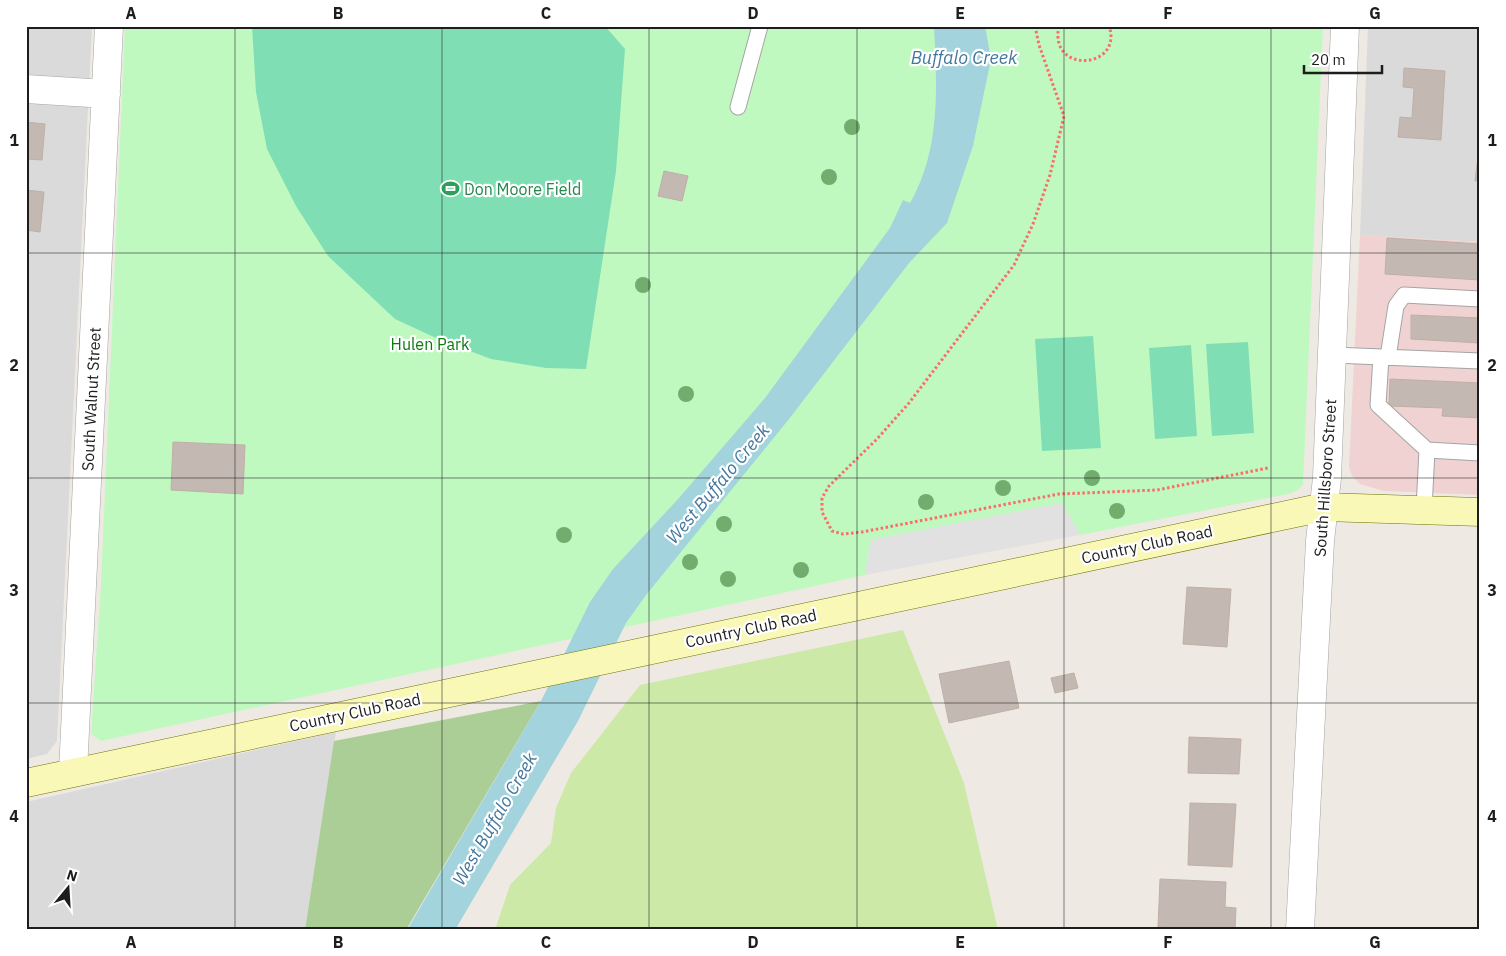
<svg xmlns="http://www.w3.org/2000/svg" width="1506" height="956" font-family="'IBM Plex Sans',sans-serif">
<rect width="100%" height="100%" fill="#eeeae3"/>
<!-- residential -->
<path fill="#dbdada" d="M26,26H92L57,741L47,754L26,759Z
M1368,26H1480V242L1360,235Z
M336,732L305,930H26V802Z"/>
<!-- commercial -->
<path fill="#f0d2d2" d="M1360,235L1480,242V495L1384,491L1360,484L1352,476L1349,467Z"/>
<!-- grass -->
<path fill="#cce9a8" d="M903,630L964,783L998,930H495L510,885L551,843L556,808L571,773L640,685Z"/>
<!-- forest -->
<path fill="#abce97" d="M541,701L406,930H305L334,741Z"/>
<!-- park -->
<path fill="#bff9c0" d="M125,26H1323L1303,485L1296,491L1288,494L1080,535L1062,503L871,540L865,575L101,741L91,734L101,584Z"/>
<!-- pitch -->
<path fill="#80deb4" d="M252,26H605L625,49L616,171L586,369L546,368L491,359L436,338L395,319L328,256L296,206L267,149L256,92Z
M1093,336L1101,448L1042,451L1035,339Z
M1248,342L1254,433L1212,436L1206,344Z
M1191,345L1197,436L1155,439L1149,348Z"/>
<!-- parking -->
<path fill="#e1e1e1" d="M1062,503L1080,535L865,575L871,540Z"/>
<!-- water -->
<path fill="#a3d3dc" d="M934,26H985L991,59L973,146L947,223L909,263L789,419L646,595L626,623L578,721L455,930H407L541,701L590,602L613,569L679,498L765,398L890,228L903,200L910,203C941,149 937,87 934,26Z"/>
<!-- building -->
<path fill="#c3b9b2" stroke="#c0afa5" d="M1404,68L1445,71L1441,140L1398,137L1400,117L1412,118L1414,88L1403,87Z
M26,122L45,124L42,160L26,159Z
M1478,157H1480V181H1475Z
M664,171L688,176L682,201L658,196Z
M26,190L44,192L40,232L26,230Z
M1387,238L1480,244V280L1385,274Z
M1411,315L1480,318V343L1411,339Z
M1390,379L1480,383V418L1442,416L1443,408L1389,406Z
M173,442L245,445L243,494L171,490Z
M1187,587L1231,589L1227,647L1183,644Z
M1009,661L1019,708L949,723L939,674Z
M1074,673L1078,688L1055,693L1051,678Z
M1189,737L1241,739L1239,774L1188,773Z
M1190,803L1236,804L1232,867L1188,865Z
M1160,879L1226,882L1225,907L1236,908L1235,930L1158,927Z"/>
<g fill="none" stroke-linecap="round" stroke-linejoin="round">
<defs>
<path id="lane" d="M738,107L760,26
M1333,355L1480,361
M1381,357L1378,405L1427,450
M1388,357L1396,306L1404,295L1480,299
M1424,509L1427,450L1480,453"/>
<path id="street" d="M26,89L106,94
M73,772L109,26
M1300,930L1320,541L1327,478L1345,26"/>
<path id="secondary" d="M26,783L1324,507L1480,512"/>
</defs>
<!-- lane casing -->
<use href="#lane" stroke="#a4a4a4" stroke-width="17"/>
<!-- street casing -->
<use href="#street" stroke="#a4a4a4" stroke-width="29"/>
<!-- secondary casing -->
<use href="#secondary" stroke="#6f7405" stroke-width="29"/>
<!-- path -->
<path stroke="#fa6e69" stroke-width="3" stroke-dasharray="2.5 2.5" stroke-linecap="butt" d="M1035,26L1039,45L1064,116L1050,175L1033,224L1014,265L909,403L877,439L829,486L822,498V512L832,531L843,534L862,532L1059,494L1157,490L1268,468
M1059,26C1048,75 1124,69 1109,26"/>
<!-- lane -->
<use href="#lane" stroke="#fff" stroke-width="15"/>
<!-- street -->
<use href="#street" stroke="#fff" stroke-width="28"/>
<!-- secondary -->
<use href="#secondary" stroke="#f9f8b6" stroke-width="28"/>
</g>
<!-- trees -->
<g fill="#71ad6d">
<circle cx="852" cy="127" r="8"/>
<circle cx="829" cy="177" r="8"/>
<circle cx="643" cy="285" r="8"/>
<circle cx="686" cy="394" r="8"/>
<circle cx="1092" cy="478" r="8"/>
<circle cx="1003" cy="488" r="8"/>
<circle cx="926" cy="502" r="8"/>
<circle cx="1117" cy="511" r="8"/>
<circle cx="724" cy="524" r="8"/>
<circle cx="564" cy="535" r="8"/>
<circle cx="690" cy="562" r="8"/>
<circle cx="801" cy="570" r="8"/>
<circle cx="728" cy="579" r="8"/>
</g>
<!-- grid -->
<path fill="none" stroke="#1d1d1d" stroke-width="1" stroke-opacity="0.55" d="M235,26V930M442,26V930M649,26V930M857,26V930M1064,26V930M1271,26V930M26,253H1480M26,478H1480M26,703H1480"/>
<!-- icons -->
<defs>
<symbol id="stadium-bare" viewBox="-9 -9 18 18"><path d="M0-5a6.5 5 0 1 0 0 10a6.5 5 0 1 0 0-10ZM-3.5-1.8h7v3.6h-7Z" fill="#2e9e5b" stroke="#fff" stroke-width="2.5" paint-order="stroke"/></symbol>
</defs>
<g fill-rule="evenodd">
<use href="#stadium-bare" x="438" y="176" width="25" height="25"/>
</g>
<g text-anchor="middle" stroke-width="4.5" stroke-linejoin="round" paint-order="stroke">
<!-- leisure labels -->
<g font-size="16" fill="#27864d" stroke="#fff" text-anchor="start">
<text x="464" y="195">Don Moore Field</text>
</g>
<!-- park labels -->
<g font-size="16" fill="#0b7b0d" stroke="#fff">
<text x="430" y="350">Hulen Park</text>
</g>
<!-- street labels -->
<g font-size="16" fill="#1d1d1d" stroke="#fff">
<text transform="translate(91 399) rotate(-87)" y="6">South Walnut Street</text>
<text transform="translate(1325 478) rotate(-86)" y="6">South Hillsboro Street</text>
<text transform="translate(1147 544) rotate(-12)" y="6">Country Club Road</text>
<text transform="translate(751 628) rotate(-12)" y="6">Country Club Road</text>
<text transform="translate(355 712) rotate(-12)" y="6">Country Club Road</text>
</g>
<!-- water labels -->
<g font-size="18" font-style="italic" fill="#44779d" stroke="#fff">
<text x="964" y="64">Buffalo Creek</text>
<text transform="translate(718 484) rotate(-50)" y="6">West Buffalo Creek</text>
<text transform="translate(495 819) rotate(-60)" y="6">West Buffalo Creek</text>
</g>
</g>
<!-- border -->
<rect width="1506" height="956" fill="none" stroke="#ffffff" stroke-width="55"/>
<!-- north arrow -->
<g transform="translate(68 888) rotate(18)" stroke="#ffffff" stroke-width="4" paint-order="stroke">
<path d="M0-4L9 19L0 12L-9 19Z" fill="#1d1d1d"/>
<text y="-8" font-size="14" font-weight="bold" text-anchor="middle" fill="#1d1d1d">N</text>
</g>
<!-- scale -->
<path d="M1304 65v8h78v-8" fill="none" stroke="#1d1d1d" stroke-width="2.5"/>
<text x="1311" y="65" font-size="15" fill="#1d1d1d" stroke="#ffffff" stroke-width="4" paint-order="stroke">20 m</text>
<rect x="28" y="28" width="1450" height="900" fill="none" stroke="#1d1d1d" stroke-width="2"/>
<g font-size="16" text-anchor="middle" font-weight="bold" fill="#1d1d1d">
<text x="131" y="19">A</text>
<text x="338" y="19">B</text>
<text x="546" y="19">C</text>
<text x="753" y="19">D</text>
<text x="960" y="19">E</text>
<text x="1168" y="19">F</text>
<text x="1375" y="19">G</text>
<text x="14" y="146">1</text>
<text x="1492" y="146">1</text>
<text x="14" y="371">2</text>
<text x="1492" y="371">2</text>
<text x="14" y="596">3</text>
<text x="1492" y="596">3</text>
<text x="14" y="822">4</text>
<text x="1492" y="822">4</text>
<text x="131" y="948">A</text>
<text x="338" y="948">B</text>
<text x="546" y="948">C</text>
<text x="753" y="948">D</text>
<text x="960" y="948">E</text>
<text x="1168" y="948">F</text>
<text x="1375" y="948">G</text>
</g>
</svg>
